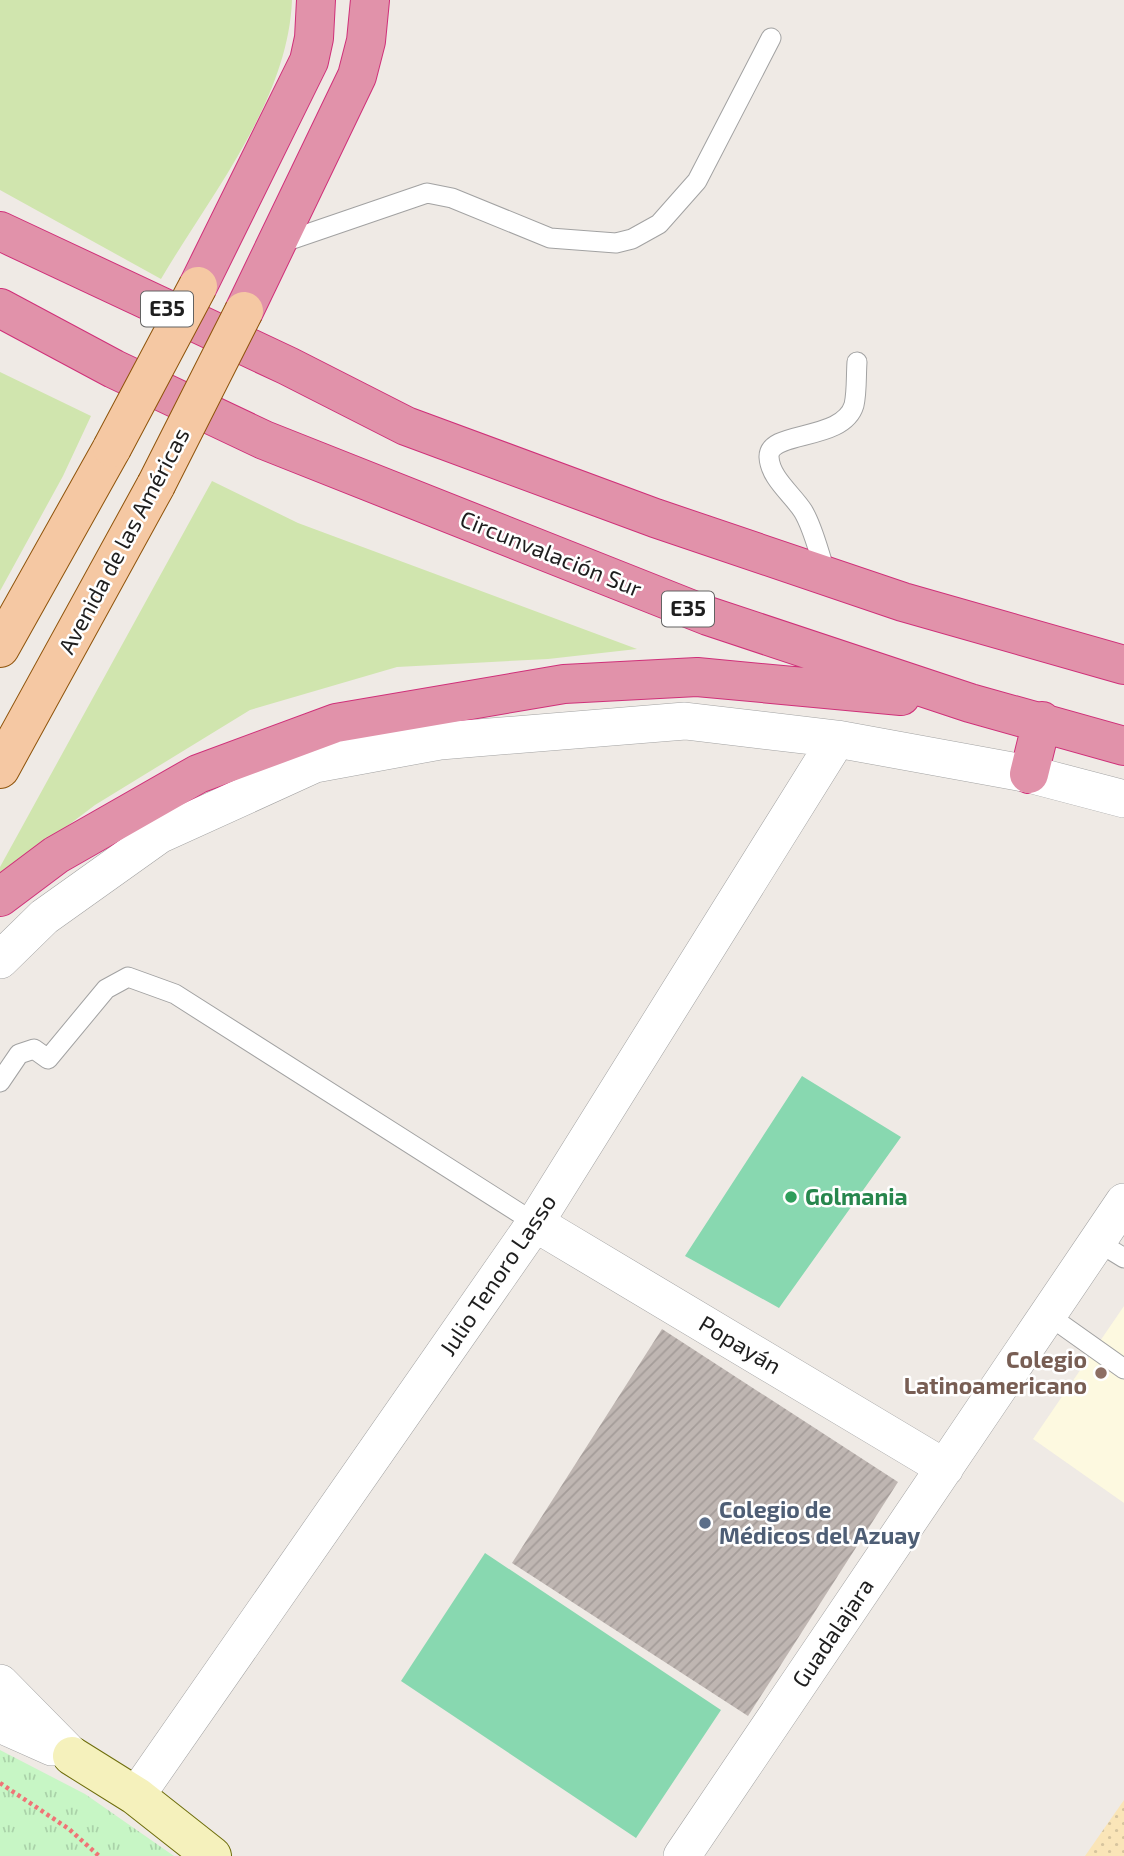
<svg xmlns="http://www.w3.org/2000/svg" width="1124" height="1856" font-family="'Exo 2',sans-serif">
<defs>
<pattern id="sand-dots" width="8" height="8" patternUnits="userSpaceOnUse" patternTransform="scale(1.75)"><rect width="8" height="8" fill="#fae5b8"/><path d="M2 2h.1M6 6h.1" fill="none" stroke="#d6c49e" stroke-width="1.8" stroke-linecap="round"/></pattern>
<pattern id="park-tufts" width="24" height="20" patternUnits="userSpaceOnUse" patternTransform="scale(1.75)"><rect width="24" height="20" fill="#c7f6c5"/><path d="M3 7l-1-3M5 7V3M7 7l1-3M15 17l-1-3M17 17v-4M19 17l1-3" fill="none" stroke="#aad2a9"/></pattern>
<pattern id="building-hatch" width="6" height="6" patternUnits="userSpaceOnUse" patternTransform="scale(1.75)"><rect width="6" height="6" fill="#bfb6b2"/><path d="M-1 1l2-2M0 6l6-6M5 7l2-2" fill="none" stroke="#a49c99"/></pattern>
</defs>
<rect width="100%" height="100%" fill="#efeae5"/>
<!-- education -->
<path fill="#fdf9e0" d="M1124,1306V1503L1033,1439Z"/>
<!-- grass -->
<path fill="#d0e5ae" d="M0,0H292C288,101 211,194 161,279L0,190Z
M0,372L91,416L63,476L0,591Z
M212,481L298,523L637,649L548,659L397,667L250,710L95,805L0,877V867Z"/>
<!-- sand -->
<path fill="url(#sand-dots)" d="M1124,1800V1856H1085Z"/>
<!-- park -->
<path fill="url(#park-tufts)" d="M0,1750L85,1794L174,1856H0Z"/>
<!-- pitch -->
<path fill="#88d8b0" d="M802,1076L901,1137L779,1308L685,1256Z
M485,1553L721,1710L636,1838L401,1681Z"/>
<!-- building -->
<path fill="url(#building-hatch)" d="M662,1329L898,1482L748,1716L512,1563Z"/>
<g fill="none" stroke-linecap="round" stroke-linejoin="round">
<defs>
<path id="lane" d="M278,244L427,193L452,198L550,238L616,243L632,239L659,224L697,181L771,38
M827,576C819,555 814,529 803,511C792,494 770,478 769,457C768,430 843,442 854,405C857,392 856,376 857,362
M0,1082L19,1054L34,1049L48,1059L106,989L128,977L175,994L535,1223
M1098,1242L1124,1258
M1048,1315L1124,1369"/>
<path id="street" d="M0,960L44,917L159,835L315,764L440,741L685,721L837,739L1029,774L1124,799
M535,1223L945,1468
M0,1683L72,1756
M0,1724L52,1747
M136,1796L535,1223L837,739
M682,1856L1124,1202"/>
<path id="secondary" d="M72,1756L136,1796L212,1856"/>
<path id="primary" d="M0,648L112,448
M0,769L156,485"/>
<path id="highway" d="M0,231L288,366L406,426L655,518L903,602L1124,665
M198,286L309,61L314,38L316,0
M0,308L114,369L264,440L708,616L970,703L1124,746
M244,311L357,76L366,41L370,0
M1029,774L1042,721
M0,897L56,855L198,774L336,723L564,684L697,677L901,696"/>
</defs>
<!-- lane casing -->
<use href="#lane" stroke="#a2a2a2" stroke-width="21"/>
<!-- street casing -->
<use href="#street" stroke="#a2a2a2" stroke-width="38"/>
<!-- secondary casing -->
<use href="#secondary" stroke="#6e6e0c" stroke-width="40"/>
<!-- primary casing -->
<use href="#primary" stroke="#8e530a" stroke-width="40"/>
<!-- highway casing -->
<use href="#highway" stroke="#cf3079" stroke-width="40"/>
<!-- path -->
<path stroke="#f07476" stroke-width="4.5" stroke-dasharray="3.5 3.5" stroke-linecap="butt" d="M0,1783L69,1829L99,1856"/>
<!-- lane -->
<use href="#lane" stroke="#fff" stroke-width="19"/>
<!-- street -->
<use href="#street" stroke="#fff" stroke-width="37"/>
<!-- secondary -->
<use href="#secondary" stroke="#f5f1bc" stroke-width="38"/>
<!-- primary -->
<use href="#primary" stroke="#f5c8a3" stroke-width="38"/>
<!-- highway -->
<use href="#highway" stroke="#e192aa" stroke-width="38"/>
<defs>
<path id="primary-bridge" d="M112,448L198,286
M156,485L244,311"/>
</defs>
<!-- primary-bridge casing -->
<use href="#primary-bridge" stroke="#8e530a" stroke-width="40" stroke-linecap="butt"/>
<!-- primary-bridge -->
<use href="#primary-bridge" stroke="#f5c8a3" stroke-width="38"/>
</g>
<!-- markers -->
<circle fill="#2e9e5b" stroke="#fff" stroke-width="2.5" cx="791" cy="1197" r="7"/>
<circle fill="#8d6e63" stroke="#fff" stroke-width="2.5" cx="1101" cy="1373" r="7"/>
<circle fill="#5c6f8a" stroke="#fff" stroke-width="2.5" cx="705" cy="1523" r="7"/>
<g text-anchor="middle" stroke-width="5" stroke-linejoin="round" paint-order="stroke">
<!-- shield labels -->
<g fill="#fff" stroke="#626262" stroke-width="2">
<rect x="141" y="291.5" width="52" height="35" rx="5"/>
<rect x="662" y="591.5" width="52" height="35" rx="5"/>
</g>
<g font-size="21" font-weight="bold" fill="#1e1e1e">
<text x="167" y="316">E35</text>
<text x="688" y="616">E35</text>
</g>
<!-- street labels -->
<g font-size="23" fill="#1e1e1e" stroke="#fff">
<text transform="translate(124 541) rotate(-62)" y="8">Avenida de las Américas</text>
<text transform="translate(551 554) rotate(22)" y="8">Circunvalación Sur</text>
<text transform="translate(498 1275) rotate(-56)" y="8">Julio Tenoro Lasso</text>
<text transform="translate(740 1345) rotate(31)" y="8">Popayán</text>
<text transform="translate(833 1633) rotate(-56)" y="8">Guadalajara</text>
</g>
<!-- leisure labels -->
<g font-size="23" font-weight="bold" fill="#27864d" stroke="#fff" text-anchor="start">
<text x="805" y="1205">Golmania</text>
</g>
<!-- education labels -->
<g font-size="23" font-weight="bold" fill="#785e54" stroke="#fff" text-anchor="end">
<text x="1087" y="1368">Colegio<tspan x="1087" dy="26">Latinoamericano</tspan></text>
</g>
<!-- service labels -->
<g font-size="23" font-weight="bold" fill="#4e5e75" stroke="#fff" text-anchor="start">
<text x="719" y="1518">Colegio de<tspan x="719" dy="26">Médicos del Azuay</tspan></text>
</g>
</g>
</svg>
